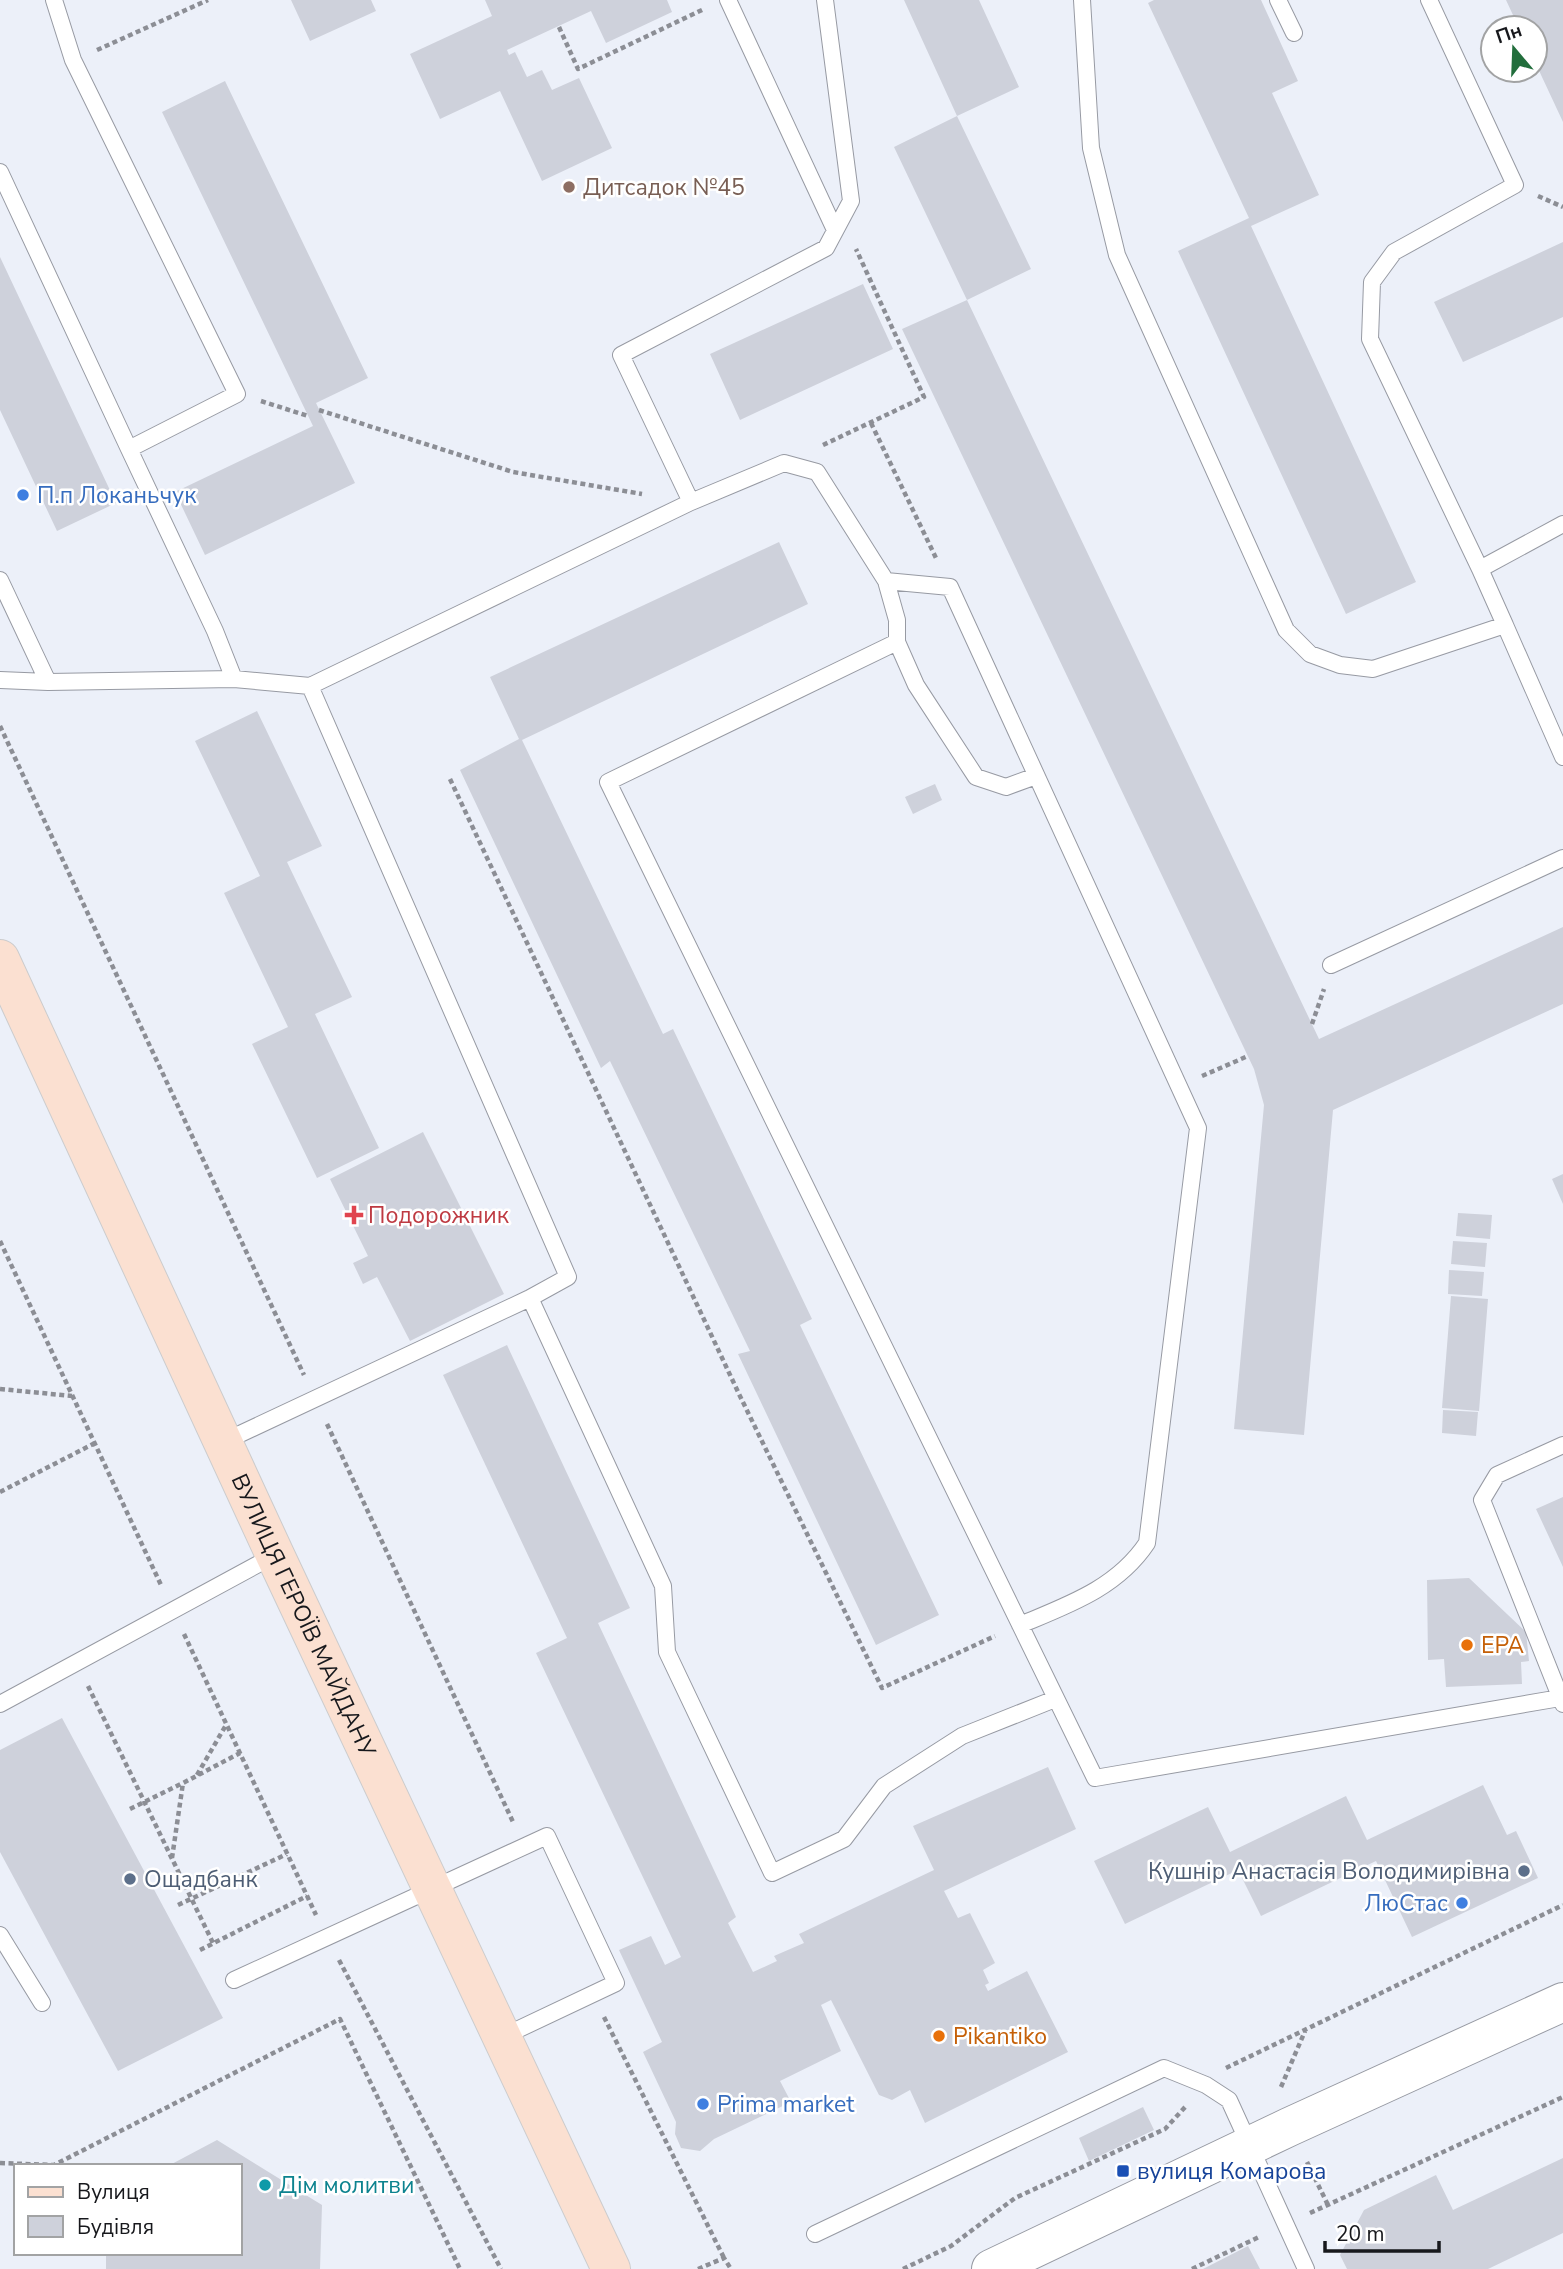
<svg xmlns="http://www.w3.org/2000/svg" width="1563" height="2269" font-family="'Nunito Sans',sans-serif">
<rect width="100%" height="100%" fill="#ecf0f9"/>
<!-- building -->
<path fill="#ced1db" d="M291,0H371L376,11L310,41Z
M485,0H667L672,12L606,43L591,11L507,50L509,55L515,52L527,77L542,70L552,90L579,78L612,148L542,181L500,91L440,119L410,54L492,16Z
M904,0H979L1019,87L957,116L1031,269L967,300L894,147L957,116Z
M1154,0H1261L1298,81L1272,93L1319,195L1251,226L1416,582L1346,614L1178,251L1249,218L1148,3Z
M1506,0H1563V122L1535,62V28H1519Z
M225,81L368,378L316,403L355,483L205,555L175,492L313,426L162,112Z
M1563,242V317L1463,362L1434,302Z
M0,257L116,503L57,531L0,410Z
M863,284L893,349L740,420L710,354Z
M967,300L1319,1039L1563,927V1004L1333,1110L1304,1435L1234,1429L1264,1105L1254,1069L902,329Z
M779,542L808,604L522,740L663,1034L673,1029L812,1319L800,1325L939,1615L876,1645L738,1354L750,1351L610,1061L601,1068L460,770L519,739L490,677Z
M257,711L322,846L287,862L352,997L315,1014L379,1148L317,1178L252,1044L288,1027L224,893L260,876L195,741Z
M935,784L942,800L913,814L905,797Z
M423,1132L504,1294L410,1341L377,1277L363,1284L353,1263L368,1256L330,1179Z
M1563,1174V1204L1552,1179Z
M1458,1213L1492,1215L1490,1239L1456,1236Z
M1453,1241L1487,1243L1485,1267L1451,1264Z
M1449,1270L1484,1272L1482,1296L1448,1294Z
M1451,1296L1488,1299L1479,1411L1442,1408Z
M507,1345L630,1608L598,1623L736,1917L728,1923L753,1972L777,1961L774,1956L804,1943L799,1934L934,1870L913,1826L1048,1767L1076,1829L944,1891L958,1918L970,1913L995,1963L983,1970L989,1983L985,1985L988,1991L1027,1971L1068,2052L925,2123L910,2090L892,2100L879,2095L831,2000L821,2005L841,2051L780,2081L791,2102L714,2139L700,2151L681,2148L675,2134L676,2122L643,2052L662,2042L619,1950L651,1936L665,1965L681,1957L536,1653L567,1638L443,1375Z
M1443,1410L1478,1412L1476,1436L1442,1433Z
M1563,1497V1567L1536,1509Z
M1469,1578L1526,1632L1529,1661L1521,1662L1522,1684L1446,1687L1444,1659L1428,1660L1427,1580Z
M62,1718L223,2018L118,2071L0,1852V1750Z
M1483,1785L1507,1835L1516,1831L1538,1878L1412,1937L1376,1861L1261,1916L1238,1870L1125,1924L1094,1861L1208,1807L1230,1852L1346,1796L1367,1840Z
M1143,2107L1154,2130L1089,2161L1079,2138Z
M217,2140L322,2205L320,2269H106V2253H240V2166H168Z
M1563,2158V2233L1488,2269H1347L1340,2255L1364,2210L1436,2175L1453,2210Z
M1248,2246L1260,2269H1203Z"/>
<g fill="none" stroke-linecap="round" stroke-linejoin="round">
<defs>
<path id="lane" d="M54,0L73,60L237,394L129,449L215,631L234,679
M728,0L835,230
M1082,0L1091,148L1117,255L1286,630L1310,654L1340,665L1373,669L1505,625L1480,569L1563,524
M1278,0L1294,33
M1429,0L1515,185L1394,252L1372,282L1370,339L1480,569
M0,172L129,449
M691,502L784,463L817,472L886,581L950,587L1198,1128L1147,1543C1117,1588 1068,1605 1020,1625
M0,580L48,682
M886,581L897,620V642L916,685L976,777L1006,787L1036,776
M1505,625L1563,757
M897,642L608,782L1095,1778L1560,1698
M0,680L48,682L234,679L310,686L691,502L621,355L826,248L851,201L825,0
M1331,965L1563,858
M530,1298L663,1586L667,1652L772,1873L844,1839L884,1786L962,1736L1055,1699
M223,1442L530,1298L568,1277L310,686
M1563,1445L1497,1475L1482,1500L1563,1704
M0,1704L275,1555
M0,1935L42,2003
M234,1980L547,1836L616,1983L502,2037
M815,2234L1164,2068L1206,2085L1229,2100L1306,2269"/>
<path id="secondary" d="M991,2269L1289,2127L1563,2002"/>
<g id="primary">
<path id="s1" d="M0,959L275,1555L611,2269"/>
</g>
</defs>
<!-- lane casing -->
<use href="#lane" stroke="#979aa3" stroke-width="18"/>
<!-- secondary casing -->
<use href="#secondary" stroke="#979aa3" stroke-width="40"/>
<!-- primary casing -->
<use href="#primary" stroke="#cccccd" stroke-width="40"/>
<!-- path -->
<path stroke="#8c8e95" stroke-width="4.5" stroke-dasharray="5 3.5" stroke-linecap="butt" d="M559,27L578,69L704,9
M97,50L208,0
M1538,196L1563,207
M261,401L308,416
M319,410L513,472L642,494
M871,423L936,558
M823,445L924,397L856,249
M0,726L304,1375
M450,779L739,1394L882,1688L995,1636
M1312,1024L1324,989
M1202,1076L1248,1056
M0,1241L161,1585
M0,1389L72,1396
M327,1424L513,1822
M0,1492L95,1443
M184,1634L316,1915
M88,1686L213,1943
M197,1775L226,1725
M130,1809L183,1783
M172,1858L183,1783L240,1753
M178,1905L287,1854
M200,1950L307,1896
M339,1960L501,2269
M604,2017L724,2258
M1226,2068L1563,1905
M1281,2087L1305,2031
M1307,2162L1328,2205
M0,2163L54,2165L340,2019L460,2269
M1310,2213L1563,2097
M698,2269L724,2258L731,2269
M903,2269L951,2246L1015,2198L1165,2129L1187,2105
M1192,2269L1261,2236"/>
<!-- lane -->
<use href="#lane" stroke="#fff" stroke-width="16"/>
<!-- secondary -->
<use href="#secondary" stroke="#fff" stroke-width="38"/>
<!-- primary -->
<use href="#primary" stroke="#fbe0d1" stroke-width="38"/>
</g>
<!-- markers -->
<circle fill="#8d6e63" stroke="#fff" stroke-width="2.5" cx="569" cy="187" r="7"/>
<g fill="#3f7fe0" stroke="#fff" stroke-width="2.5">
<circle cx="23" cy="495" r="7"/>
<circle cx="1462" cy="1903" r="7"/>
<circle cx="703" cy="2104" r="7"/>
</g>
<path fill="#e0444e" stroke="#fff" stroke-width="2.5" d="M350.5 1204.5h7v7h7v7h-7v7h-7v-7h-7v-7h7z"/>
<g fill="#e8710a" stroke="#fff" stroke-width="2.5">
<circle cx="1467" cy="1645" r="7"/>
<circle cx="939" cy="2036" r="7"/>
</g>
<g fill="#5c6f8a" stroke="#fff" stroke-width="2.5">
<circle cx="1524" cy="1871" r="7"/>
<circle cx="130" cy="1879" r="7"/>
</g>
<rect fill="#1a4fb4" stroke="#fff" stroke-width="2.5" x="1116" y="2164" width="14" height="14" rx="3.5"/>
<circle fill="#0f9aa8" stroke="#fff" stroke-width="2.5" cx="265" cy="2185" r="7"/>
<g text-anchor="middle" stroke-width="5" stroke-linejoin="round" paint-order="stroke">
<!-- education labels -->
<g font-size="23" fill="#785e54" stroke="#fff" text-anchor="start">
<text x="583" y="195">Дитсадок №45</text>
</g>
<!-- shop labels -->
<g font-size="23" fill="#366cbe" stroke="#fff" text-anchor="start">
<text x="37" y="503">П.п Локаньчук</text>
<text x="1448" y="1911" text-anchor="end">ЛюСтас</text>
<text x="717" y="2112">Prima market</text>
</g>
<!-- health labels -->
<g font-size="23" fill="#be3a42" stroke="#fff" text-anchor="start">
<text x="368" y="1223">Подорожник</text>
</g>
<!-- street labels -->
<g font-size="23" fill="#17181c" stroke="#fff">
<text dy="8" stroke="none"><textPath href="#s1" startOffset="723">ВУЛИЦЯ ГЕРОЇВ МАЙДАНУ</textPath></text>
</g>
<!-- food labels -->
<g font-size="23" fill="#c56008" stroke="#fff" text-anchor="start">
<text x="1481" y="1653">ЕРА</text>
<text x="953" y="2044">Pikantiko</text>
</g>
<!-- service labels -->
<g font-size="23" fill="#4e5e75" stroke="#fff" text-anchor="end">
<text x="1510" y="1879">Кушнір Анастасія Володимирівна</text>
<text x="144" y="1887" text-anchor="start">Ощадбанк</text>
</g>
<!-- transit labels -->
<g font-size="23" fill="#164399" stroke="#fff" text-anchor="start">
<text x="1137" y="2179">вулиця Комарова</text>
</g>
<!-- culture labels -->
<g font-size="23" fill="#0d838f" stroke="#fff" text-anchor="start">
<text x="279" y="2193">Дім молитви</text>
</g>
</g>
<!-- legend -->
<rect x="14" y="2164" width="228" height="91" fill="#ffffff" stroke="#a2a3a4" stroke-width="2"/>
<rect x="28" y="2187" width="35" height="10" fill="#fbe0d1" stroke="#a2a3a4" stroke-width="2"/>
<text x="77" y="2199" font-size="21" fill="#17181c">Вулиця</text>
<rect x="28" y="2216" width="35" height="21" fill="#ced1db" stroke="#a2a3a4" stroke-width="2"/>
<text x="77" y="2234" font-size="21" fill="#17181c">Будівля</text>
<!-- north arrow -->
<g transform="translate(1514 49) rotate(341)"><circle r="33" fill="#ffffff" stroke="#a2a3a4" stroke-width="2"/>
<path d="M0-5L12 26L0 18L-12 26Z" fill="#226e3c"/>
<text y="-10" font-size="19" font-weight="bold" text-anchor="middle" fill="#17181c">Пн</text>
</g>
<!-- scale -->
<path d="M1325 2241v10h114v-10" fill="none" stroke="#17181c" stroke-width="3.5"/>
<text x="1336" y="2241" font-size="21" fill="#17181c" stroke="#ffffff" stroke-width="5" paint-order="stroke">20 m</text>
</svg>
